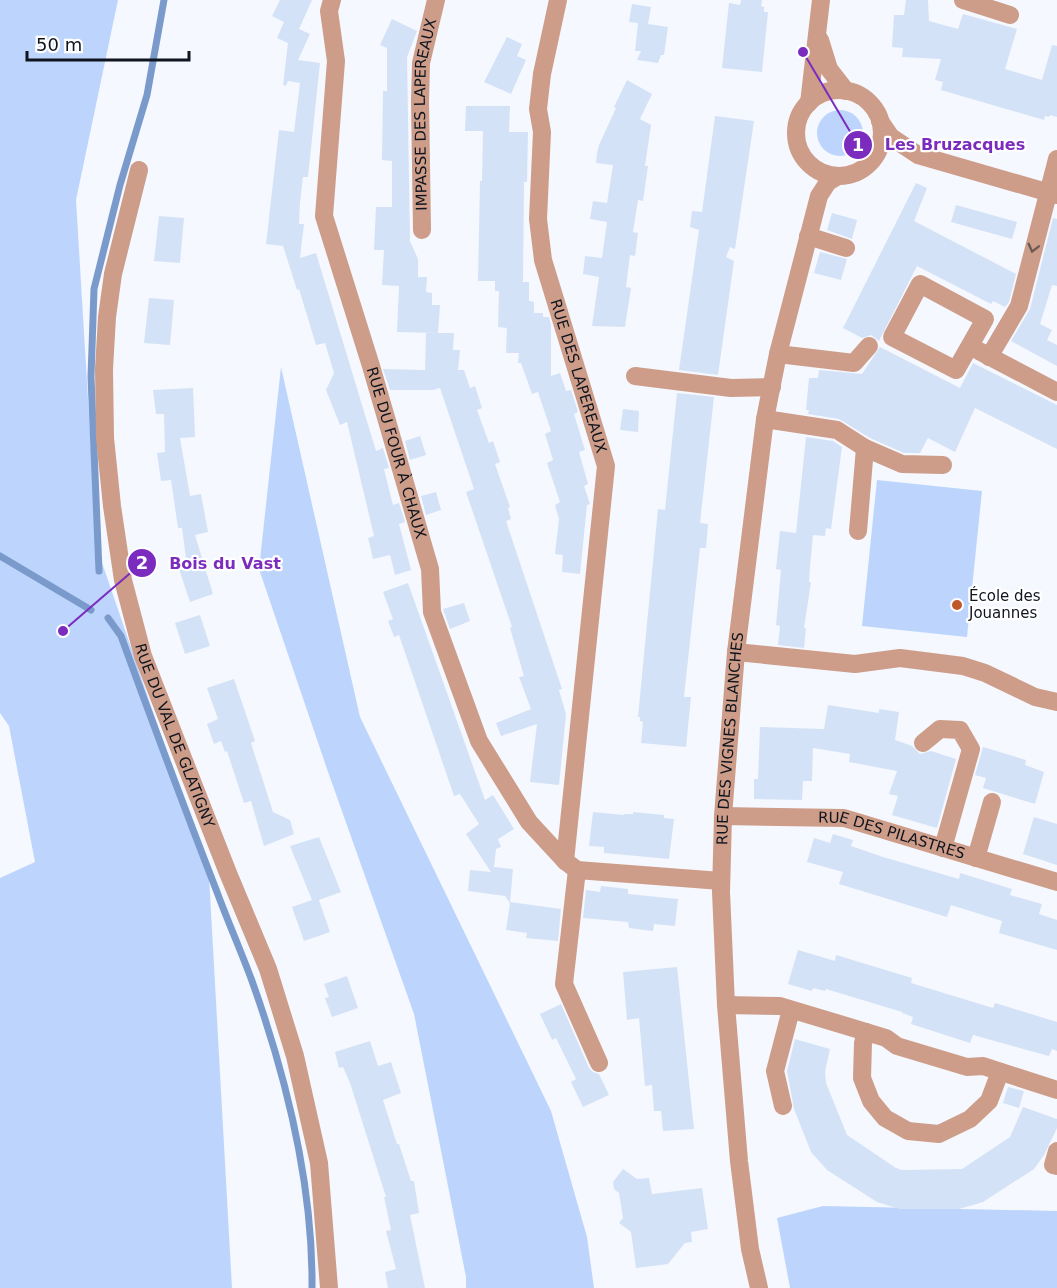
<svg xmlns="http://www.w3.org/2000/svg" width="1057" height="1288" font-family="'DejaVu Sans',sans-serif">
<rect width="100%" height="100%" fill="#f5f8fe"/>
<!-- green -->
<path fill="#bdd5fd" d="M0,0H118L76,200L97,548L209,876L232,1288H0V878L35,862L9,726L0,713Z
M817 133a23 23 0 1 1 46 0a23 23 0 1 1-46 0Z
M281,367L360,717L551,1111L587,1237L594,1288H466V1277L414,1014L327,769L259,569Z
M877,480L982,491L967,637L862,626Z
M823,1206L1057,1211V1288H790L777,1218Z"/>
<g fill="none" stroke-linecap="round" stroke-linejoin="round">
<!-- stream -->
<path stroke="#7b9acc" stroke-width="7" d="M0,556L91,610
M99,571L91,377L94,289L120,185L147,95L164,0
M108,618L121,636C152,721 184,807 217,892C228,922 241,951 252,981C287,1079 313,1183 312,1288"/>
</g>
<!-- building -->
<path fill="#d4e2f7" d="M280,0H312L299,29L310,34L298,60L320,63L308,177H303L300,202L299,224H304L300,258L316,253L376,451L383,448L389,468L384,469L393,505L399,503L405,522L399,524L411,570L395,575L390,555L373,559L368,538L374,536L347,422L340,425L326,390L334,373L325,343L316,345L299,289L297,290L283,246L266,244L279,130L294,132L300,83L288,81L286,86L283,85L288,43L277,38L284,22L272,16Z
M741,0H762L761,6L764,7V12H768L762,72L722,68L729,3L740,5Z
M906,0H928L929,21L958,29L963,14L1017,29L1005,69L1042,80L1052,45L1057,46V117L1050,115L1049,117L1045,116L1044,120L941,90L943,82L935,80L941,59L902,57L903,48L892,47L894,15H904Z
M632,4L651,7L648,24L668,27L664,55H661L658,63L637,60L641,51H635L638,23L629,22Z
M392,19L417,31L407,57L410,241L418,259V277H427L426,292L432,293V305H440L438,333L397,332L399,286L382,285L384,250H374L376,207H392V161L382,160L383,91H387V48L380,45Z
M507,37L522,44L517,56L526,60L511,94L484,82Z
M627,80L652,94L640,119L651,125L645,166H648L643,201L638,200L633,232L638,233L635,256L630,255L626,287L631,288L625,327L592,326L599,277L583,274L585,256L602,258L607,222L590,219L593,201L607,203L613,165L596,163L597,153L599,145L616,108L614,107Z
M466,106H510L509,132H528L527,182H524L523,282H529V301L534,302V313H543V317H549L551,325V376L560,373L566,391L571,390L578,412L574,414L585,450L579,452L588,484L584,486L590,504L587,505L580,574L562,572L563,555L555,554L559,519L555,505L560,502L547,463L553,460L545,434L551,431L538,392L532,394L521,363H518L519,353H506L507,328L498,327L499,291H495V281H478L480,181H482L483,131H465Z
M715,116L754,121L735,249L730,247L726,257L734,261L718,375L679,370L699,230L690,227L692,211L702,212Z
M916,183L927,188L914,221L1016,274L1009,302L1005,307L993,301L991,304L917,266L879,341L871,335L862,338L843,328Z
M956,205L1017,222L1012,239L951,222Z
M832,213L857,220L852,239L827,230Z
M159,216L184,218L180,263L154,261Z
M1053,218L1057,219V286L1052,285L1040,324L1052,330L1047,340L1057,345V366L1011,341L1030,309Z
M820,252L847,259L841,280L814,273Z
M149,298L174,300L170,345L144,343Z
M426,333H454L453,350H460L458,370H464L470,388L475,386L482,408L477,410L489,443L493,441L500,462L495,464L510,507L508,508L511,519L506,521L562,689L559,690L566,714L559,785L530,782L537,724L501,736L496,723L531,709L519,677L524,676L510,628L512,627L466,492L474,489L440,388L433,390H390L383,369L425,370Z
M880,347L960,388L973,363L1057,405V449L975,408L955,452L928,438L920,453H904L870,438L839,419L808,414L809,410H806L809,378H818L819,370L862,374Z
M193,388L195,437L180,438L190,496L201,494L208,532L195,535L213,594L190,602L179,569L187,566L182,528H178L171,480L161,481L157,453L165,452L164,414H156L153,390Z
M677,393L714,397L700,523L708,524L706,548H700L684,697H691L686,747L641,743L643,722L640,721V717H638L658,509L665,510Z
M623,409L639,411L638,432L620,430Z
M420,436L426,455L410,460L405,441Z
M806,437L833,441L842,447L831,529L826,528L825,536L813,535L810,567L809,582H811L804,628H806L804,648L778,645L780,626L776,625L781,570L776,569L780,531L796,533Z
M436,492L441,510L426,515L421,496Z
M408,583L485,800L493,795L514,829L498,839L501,847L496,849L494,867L513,869L510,902L561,909L558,941L526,938L527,933L506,930L510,903L505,896L468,891L470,870L491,872L466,834L479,824L460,794L454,796L399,635L394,637L388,621L393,619L383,592Z
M464,603L470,621L450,629L443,609Z
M200,615L210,646L185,654L175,623Z
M234,679L255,741L251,743L273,812L290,820L294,834L264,846L251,801L244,803L227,751L225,752L221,741L214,744L207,724L218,719L207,688Z
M828,705L879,713V709L899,712L895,740L912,746L920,754L931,751L956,759L937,828L892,815L898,796L889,794L897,771L849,762L850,754L813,748L812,781H803L802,800L754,799V779H758L760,727L824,729Z
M983,747L1026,760L1025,765L1044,772L1035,804L983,788L986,778L975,775Z
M593,812L624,815V814H633V812L664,815V818L674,819L669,859L604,853V847L589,846Z
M1034,817L1057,824V865L1023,854Z
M833,834L853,840L851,846L883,857L959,879L960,873L1012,889L1010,895L1042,904L1039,914L1057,920V950L999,933L1002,921L951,905L947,917L839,884L843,872L807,862L814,838L830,843Z
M319,837L341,892L319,900L330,932L304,941L292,907L312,900L290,846Z
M601,886L628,889V894L678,899L675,926L654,924L653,931L629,928L628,922L583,918L586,890L600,892Z
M798,950L835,961L836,955L912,978L911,983L993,1008L995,1003L1057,1022V1051L1052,1049L1049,1056L973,1035L970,1043L911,1024L913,1017L902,1013V1012L826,989L825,991L813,988L812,991L788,984Z
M677,967L694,1129L663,1131L661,1111H654L652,1085L645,1086L639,1018L627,1020L623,972Z
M347,976L358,1008L332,1017L325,998L329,997L324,984Z
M561,1004L589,1068L593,1072L599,1074L609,1095L583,1107L571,1082L576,1079L556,1038L552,1040L540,1014Z
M795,1039L830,1049L825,1072L826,1083L847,1135L896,1168L902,1170L962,1169L1010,1137L1023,1107L1057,1119V1128L1044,1155L1034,1169L983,1202L959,1209H900L877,1202L827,1170L811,1152L794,1109L787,1071Z
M370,1041L378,1066L391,1062L401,1093L383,1100L397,1144H399L411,1181H414L419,1213L410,1215L425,1288H388L385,1272L396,1269L386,1231L391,1230L384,1197H386L350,1083L343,1067L339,1068L335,1052Z
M1008,1087L1024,1091L1019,1108L1003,1103Z
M623,1169L637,1179L649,1178L652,1194L702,1188L708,1229L691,1232L692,1242L685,1243L668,1264L636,1268L631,1232L619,1223L623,1218L619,1193L614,1189L613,1182Z"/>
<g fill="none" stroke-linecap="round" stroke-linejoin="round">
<!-- minor -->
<g stroke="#cd9d89" stroke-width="18">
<path id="s1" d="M332,0L329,11L336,61L324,216L371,366L430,569L432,612L479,741L529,822L565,861L577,870L721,881"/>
<path id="s2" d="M558,0L542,74L538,109L542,132L538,219L543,260L606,466L565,861"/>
<path d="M963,0L1010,15"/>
<path d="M820,40L829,69L846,91"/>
<circle cx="839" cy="133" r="43"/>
<path d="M809,103L821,0"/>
<path d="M880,121L891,137L918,155L1057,195"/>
<path id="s3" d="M139,170L113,274L107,317L104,369L105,438L112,506L123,580L143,656L228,873L268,969L295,1056L319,1163L329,1288"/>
<path id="s4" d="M422,230L420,101L421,63L436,0"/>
<path d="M808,236L846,248"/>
<path d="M920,284L985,319L956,370L892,337Z"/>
<path d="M979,351L1057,392"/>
<path d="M778,354L854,363L869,346"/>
<path d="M989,357L1019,306L1057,159"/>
<path d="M635,376L731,388L772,387"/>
<path d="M765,419L837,430L865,448L902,464L943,465"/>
<path d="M858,531L865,448"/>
<path d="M736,652L855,664L900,658L963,666L985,673L1035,697L1057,702"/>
<path d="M923,743L940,729L960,730L971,749L943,848"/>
<path id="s5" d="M723,816L844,818L1057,882"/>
<path d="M976,858L992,802"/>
<path d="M577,870L564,984L599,1063"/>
<path d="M726,1005L780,1006L886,1038L897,1046L967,1067L983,1066L1057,1090"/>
<path d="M866,1032L863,1043L862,1078L871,1101L885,1118L908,1131L939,1134L970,1119L989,1101L1000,1072"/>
<path d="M783,1106L775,1071L791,1010"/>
<path d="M1057,1151L1053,1165L1057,1166"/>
<path id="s6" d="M759,1288L750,1249L739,1161L726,1005L721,892L723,816L736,652L765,419L778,354L819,196L828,182L838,176"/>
</g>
</g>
<!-- one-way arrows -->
<defs><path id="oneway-chevron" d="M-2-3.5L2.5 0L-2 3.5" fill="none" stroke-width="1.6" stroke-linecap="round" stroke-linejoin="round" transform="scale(1.5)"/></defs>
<use stroke="#6e5854" href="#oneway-chevron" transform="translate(1033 248) rotate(104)"/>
<!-- markers -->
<circle fill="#be5828" stroke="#fff" stroke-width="2" cx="957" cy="605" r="6"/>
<g text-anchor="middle" stroke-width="4.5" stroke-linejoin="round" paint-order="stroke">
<!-- street labels -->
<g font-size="15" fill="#0f141e" stroke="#fff">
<text dy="5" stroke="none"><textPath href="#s4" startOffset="116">IMPASSE DES LAPEREAUX</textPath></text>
<text dy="5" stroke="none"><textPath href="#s2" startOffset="384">RUE DES LAPEREAUX</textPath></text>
<text dy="5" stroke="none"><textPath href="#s1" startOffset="465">RUE DU FOUR À CHAUX</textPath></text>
<text dy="5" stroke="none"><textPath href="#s3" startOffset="579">RUE DU VAL DE GLATIGNY</textPath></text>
<text dy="5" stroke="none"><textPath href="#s6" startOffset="552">RUE DES VIGNES BLANCHES</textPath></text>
<text dy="5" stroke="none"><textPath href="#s5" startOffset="171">RUE DES PILASTRES</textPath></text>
</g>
<!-- poi labels -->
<g font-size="15" fill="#0f141e" stroke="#fff" text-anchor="start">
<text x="969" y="601">École des<tspan x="969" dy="17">Jouannes</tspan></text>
</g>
</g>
<!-- callouts -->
<path fill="none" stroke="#7b2cbf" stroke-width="2" d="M803 52L858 145M63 631L142 563"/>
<g fill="#7b2cbf" stroke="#fff" stroke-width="2">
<circle cx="803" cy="52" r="6"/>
<circle cx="63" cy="631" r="6"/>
<circle cx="858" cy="145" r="15"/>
<circle cx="142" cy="563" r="15"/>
</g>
<g font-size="18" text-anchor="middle" font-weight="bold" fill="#fff">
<text x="858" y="151">1</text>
<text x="142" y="569">2</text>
</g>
<g font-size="16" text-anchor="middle" font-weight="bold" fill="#7b2cbf" stroke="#fff" stroke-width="4.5" stroke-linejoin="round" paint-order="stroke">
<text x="955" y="150">Les Bruzacques</text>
<text x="225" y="569">Bois du Vast</text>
</g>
<!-- scale -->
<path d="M27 51v9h162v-9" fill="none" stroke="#0f141e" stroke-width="3"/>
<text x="36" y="51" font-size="18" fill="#0f141e" stroke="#ffffff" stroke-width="4.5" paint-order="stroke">50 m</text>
</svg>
